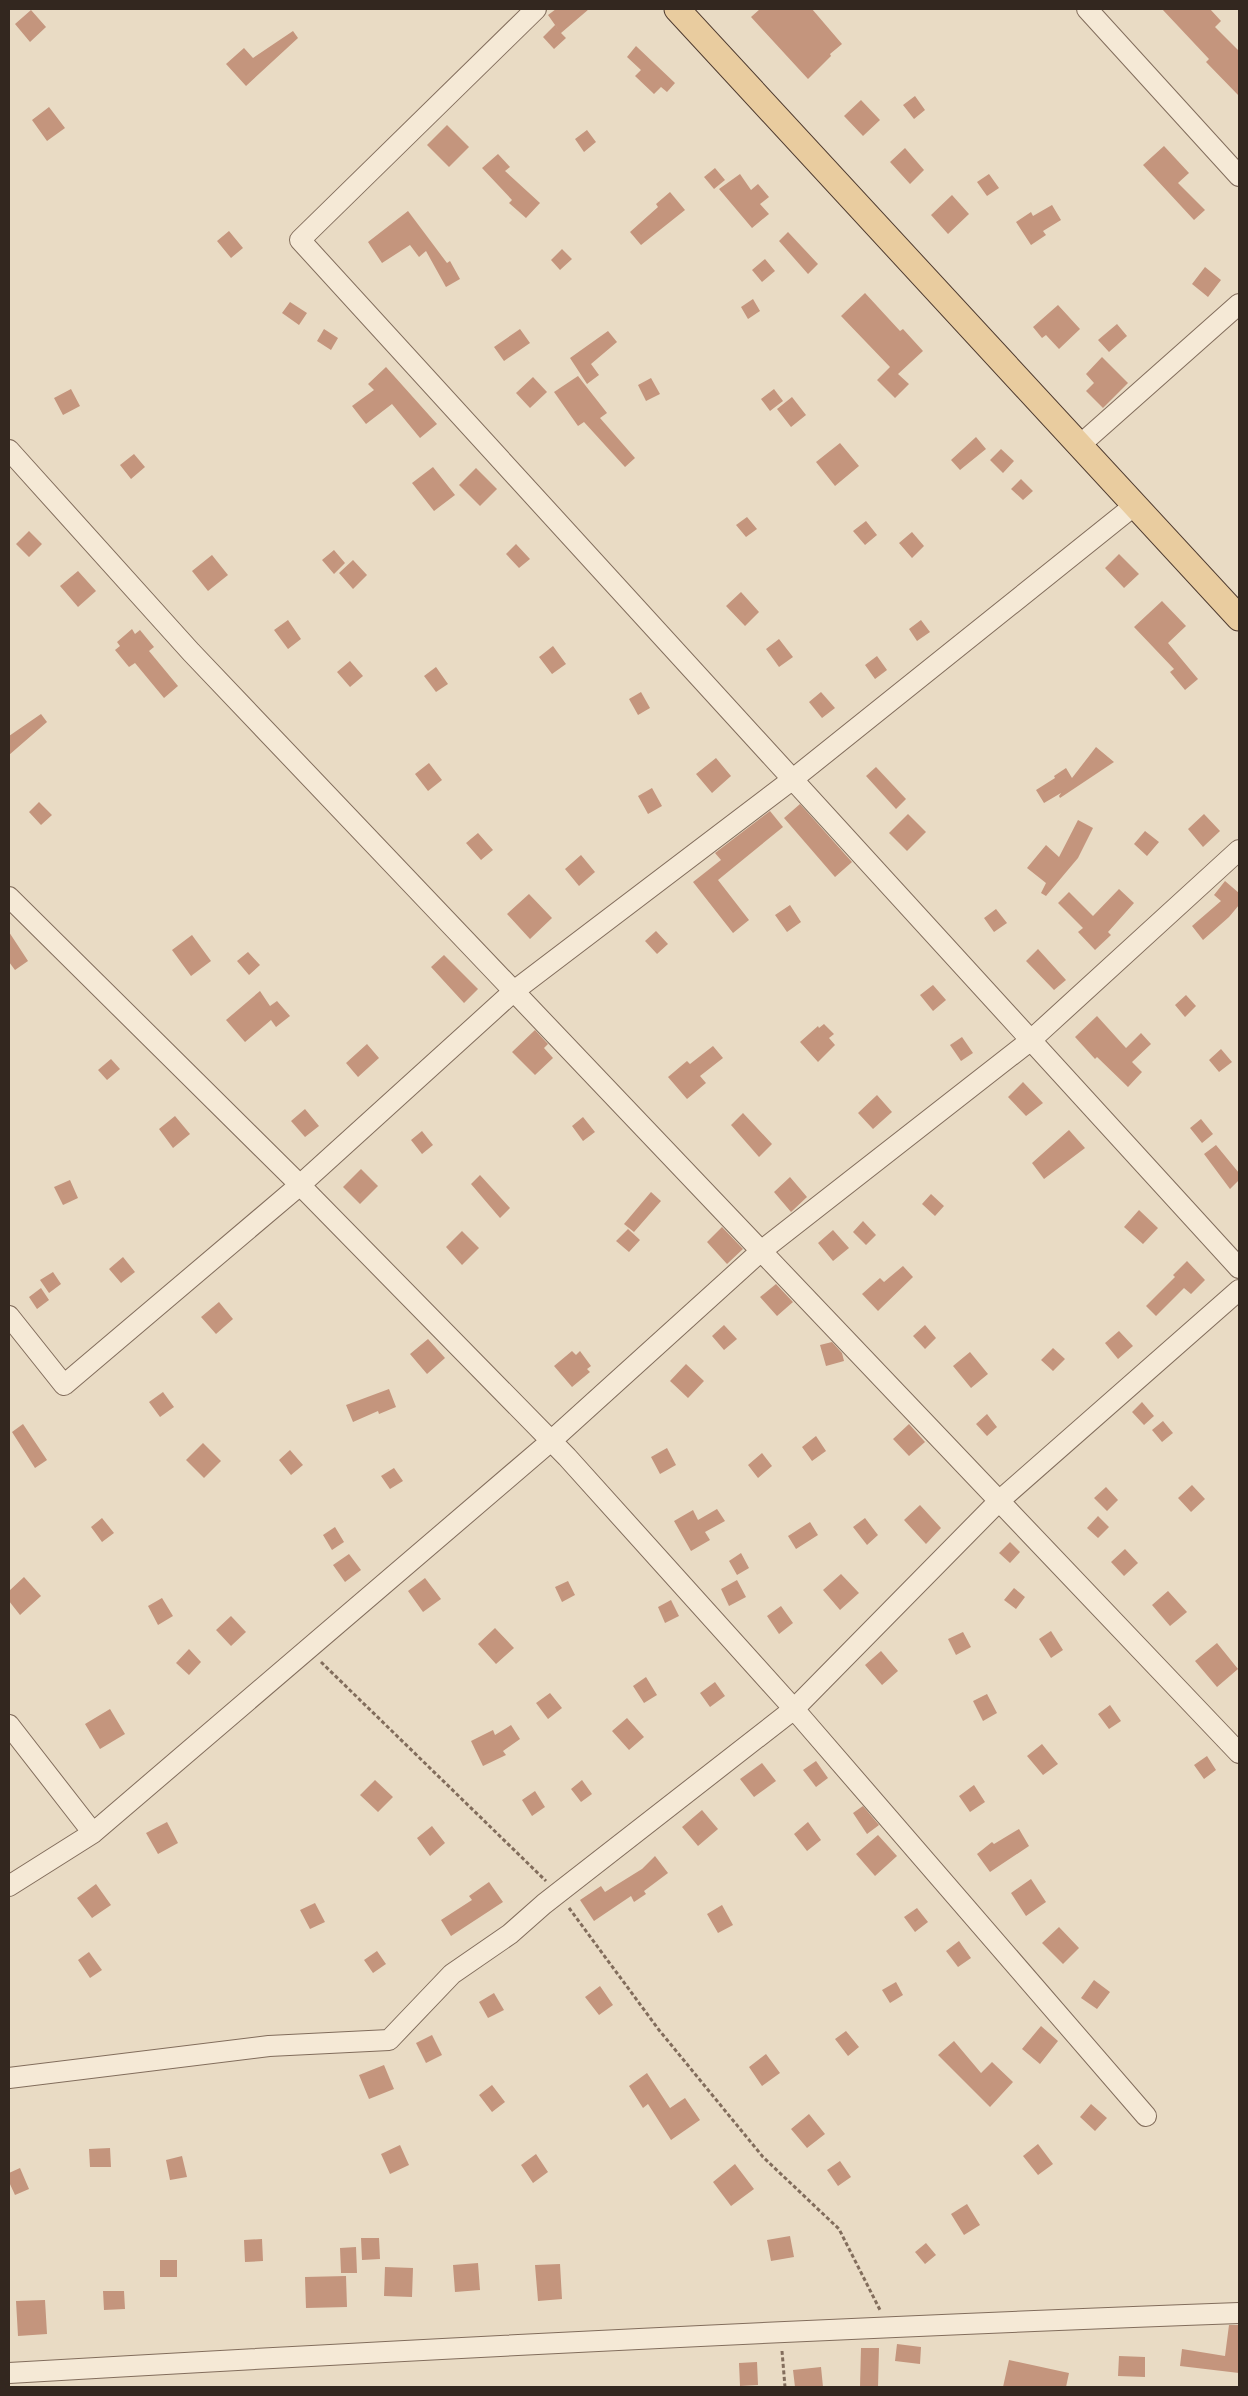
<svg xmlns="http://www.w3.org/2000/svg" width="1248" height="2396" font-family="'Playfair Display',serif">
<rect width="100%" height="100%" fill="#e9dbc4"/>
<!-- building -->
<path fill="#c4957d" d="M556,9H589L561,33L566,38L554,49L543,37L555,25L560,32L548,15Z
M760,9H812L842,44L830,54L831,56L808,79L751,17Z
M1162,9H1210L1221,21L1215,27L1239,51V96L1206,62L1209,59Z
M31,10L46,27L30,42L15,24Z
M293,31L298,38L246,86L226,64L244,48L253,58Z
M636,46L675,83L667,92L661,87L654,94L635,76L641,70L627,57Z
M915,96L925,110L914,119L903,105Z
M861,100L880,120L863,136L844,116Z
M49,107L65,128L47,141L32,120Z
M447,125L469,147L449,167L427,145Z
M587,130L596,142L584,152L575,139Z
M1164,146L1189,173L1178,183L1205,210L1194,220L1143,165Z
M905,148L924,170L910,184L890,162Z
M498,154L510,167L505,171L540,203L526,218L509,203L512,200L482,168Z
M715,168L725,180L714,189L704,177Z
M740,174L751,190L758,184L769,197L760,204L769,214L752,228L719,189Z
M989,174L999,188L987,196L977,182Z
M670,192L685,210L641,245L630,232L658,207L656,204Z
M952,195L969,214L948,234L931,215Z
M1052,205L1061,220L1043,231L1046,235L1031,245L1016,222L1031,212L1033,216Z
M408,211L447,263L450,261L460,279L446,287L426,251L419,257L410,245L382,263L368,242Z
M229,231L243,248L231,258L217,241Z
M788,232L818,264L808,274L779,241Z
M562,249L572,259L560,270L551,260Z
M765,259L775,271L762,282L752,270Z
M1205,267L1221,280L1208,297L1192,284Z
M865,293L900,331L903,329L923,351L898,374L909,384L895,398L877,380L890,367L841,316Z
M753,299L760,311L748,319L741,307Z
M290,302L307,313L299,325L282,313Z
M1058,305L1080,329L1059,349L1046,335L1042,338L1033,327Z
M1117,324L1127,336L1109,352L1098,340Z
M324,329L338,338L331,350L317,341Z
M520,329L530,343L504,361L494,347Z
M608,331L617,342L591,364L599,375L587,384L570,358Z
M1102,357L1128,383L1103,408L1086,391L1094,383L1086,374Z
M386,367L437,424L420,438L392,404L366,424L352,406L374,390L368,384Z
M578,376L607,413L600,418L635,458L625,467L584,422L578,426L554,392Z
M533,377L547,392L530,408L516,393Z
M651,378L660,394L646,401L638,385Z
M71,389L80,406L63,415L54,398Z
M774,389L783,401L770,411L761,399Z
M792,397L806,415L791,427L777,409Z
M976,437L986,449L960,470L951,460Z
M840,443L859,466L835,486L816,462Z
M1001,449L1014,461L1003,473L990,460Z
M134,454L145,467L131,479L120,465Z
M433,467L455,495L434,511L412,483Z
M476,468L497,489L480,506L459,485Z
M1021,479L1033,491L1023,500L1011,489Z
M747,517L757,529L746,537L736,525Z
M866,521L877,535L865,545L853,531Z
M29,531L42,544L29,557L16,544Z
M912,532L924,546L912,558L899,543Z
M516,544L530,559L519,568L506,554Z
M334,550L345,563L334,574L322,560Z
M1119,554L1139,574L1124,588L1105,568Z
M212,555L228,575L208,591L192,571Z
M353,560L367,575L353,589L339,573Z
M78,571L96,591L78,607L60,586Z
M741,592L759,612L745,626L726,606Z
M1162,601L1186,626L1168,643L1198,679L1185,690L1170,672L1174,669L1134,627Z
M288,620L301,639L288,649L274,630Z
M921,620L930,632L917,641L909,629Z
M132,629L135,634L140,630L154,647L149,651L178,686L164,698L135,663L129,667L115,650L120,646L117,642Z
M779,639L793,657L779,667L766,649Z
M553,646L566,664L552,674L539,657Z
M877,656L887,670L875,679L865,665Z
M350,661L363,676L350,687L337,672Z
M436,667L448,684L436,692L424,676Z
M641,692L650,708L638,715L629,699Z
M821,692L835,708L822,718L809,702Z
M41,714L47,722L9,755V736Z
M1096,747L1114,762L1060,798L1059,796L1061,793L1044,803L1036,790L1055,778L1054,776L1066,768L1072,778Z
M716,758L731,776L712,793L696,774Z
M429,763L442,780L428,791L415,774Z
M876,767L906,799L896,809L866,776Z
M652,788L662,806L648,814L638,796Z
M39,802L52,815L41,825L29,812Z
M800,804L852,862L835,877L784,818Z
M770,811L783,827L718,880L749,920L733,933L693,882L721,860L715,853Z
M908,814L926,832L907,851L889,833Z
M1204,814L1220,831L1203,847L1188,829Z
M1078,820L1093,828L1078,858L1046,896L1041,893L1046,883L1027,868L1046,845L1059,857Z
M1145,831L1159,842L1147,856L1134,844Z
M478,833L493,850L481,860L466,843Z
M581,855L595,872L579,886L565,869Z
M1225,881L1239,893V905L1229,917L1203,940L1192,926L1221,901L1214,895Z
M1119,889L1134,903L1108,932L1111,935L1095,950L1078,932L1083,928L1058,903L1069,892L1093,916Z
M529,894L552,918L530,939L507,914Z
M790,905L801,922L787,932L775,915Z
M996,909L1007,923L994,932L984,918Z
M656,931L668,944L657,954L645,941Z
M9,932L28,961L15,970L9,962Z
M192,935L211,961L191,976L172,950Z
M1038,949L1066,980L1054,990L1026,961Z
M248,952L260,965L249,975L237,961Z
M444,955L478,989L464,1003L431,967Z
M933,985L946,1000L933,1011L920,995Z
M260,991L270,1006L277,1001L290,1016L276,1027L271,1020L245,1042L226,1020Z
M1186,995L1196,1006L1185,1017L1175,1005Z
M1097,1016L1126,1048L1141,1033L1151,1044L1132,1062L1142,1072L1128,1087L1097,1057L1095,1059L1075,1037Z
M824,1024L834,1034L829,1038L835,1045L818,1062L800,1042L818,1026L819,1028Z
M535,1030L548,1044L544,1048L553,1058L535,1075L512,1052Z
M962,1037L973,1053L961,1061L950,1045Z
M367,1044L379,1058L358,1077L346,1063Z
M713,1046L723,1058L700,1076L706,1083L687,1099L668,1077L687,1061L690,1064Z
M1221,1049L1232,1062L1219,1072L1209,1060Z
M111,1059L120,1069L107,1080L98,1070Z
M1023,1082L1043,1103L1026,1116L1008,1097Z
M877,1095L892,1112L873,1129L858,1113Z
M305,1109L319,1126L305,1137L291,1121Z
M743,1113L772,1144L759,1157L731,1125Z
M175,1116L190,1134L173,1148L159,1129Z
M583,1117L595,1132L583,1141L572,1126Z
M1201,1119L1213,1134L1202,1143L1190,1128Z
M1069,1130L1085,1148L1044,1179L1032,1163Z
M422,1131L433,1145L422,1154L411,1140Z
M1216,1145L1239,1173V1180L1230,1189L1204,1154Z
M361,1169L378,1186L360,1204L343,1187Z
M480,1175L510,1208L500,1218L471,1184Z
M790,1177L807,1197L791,1212L774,1192Z
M70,1180L78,1198L63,1205L54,1187Z
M651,1192L661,1201L634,1232L624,1224Z
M931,1194L944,1206L935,1216L922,1204Z
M1139,1210L1158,1228L1143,1244L1124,1227Z
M863,1221L876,1235L866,1245L853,1232Z
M722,1227L743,1249L727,1264L707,1242Z
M628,1229L640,1240L629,1252L616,1241Z
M833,1230L849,1248L833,1261L818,1243Z
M462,1231L479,1248L462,1265L446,1247Z
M123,1257L135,1272L121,1283L109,1269Z
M1187,1261L1205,1280L1191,1294L1184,1288L1156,1316L1146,1306L1175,1277L1173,1275Z
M903,1266L913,1277L878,1311L862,1294L880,1278L884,1282Z
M53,1272L61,1284L49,1293L40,1280Z
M776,1284L793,1302L777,1316L760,1297Z
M41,1288L49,1300L37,1309L29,1297Z
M219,1302L233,1319L216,1334L201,1317Z
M724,1325L737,1339L724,1350L712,1336Z
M925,1325L936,1338L925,1349L913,1336Z
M1119,1331L1133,1346L1118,1359L1105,1343Z
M428,1339L445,1358L427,1374L410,1354Z
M832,1342L842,1353L844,1361L826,1366L820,1345Z
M1053,1348L1065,1359L1053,1371L1041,1360Z
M572,1351L576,1355L580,1351L591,1366L587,1369L590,1372L572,1387L554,1366Z
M970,1352L988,1374L971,1388L953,1366Z
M686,1364L704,1381L688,1398L670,1381Z
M389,1389L396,1407L379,1414L378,1411L353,1422L346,1405Z
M163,1392L174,1407L160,1417L149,1402Z
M1142,1402L1154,1416L1144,1425L1132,1412Z
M987,1414L997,1427L987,1436L976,1424Z
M1163,1421L1173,1433L1162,1442L1152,1430Z
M23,1424L47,1460L35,1468L12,1432Z
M909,1424L925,1442L909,1456L893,1439Z
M816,1436L826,1451L812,1461L802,1447Z
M203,1443L221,1461L204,1478L186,1460Z
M667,1448L676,1465L660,1474L651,1457Z
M290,1450L303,1465L291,1475L279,1460Z
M762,1453L772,1466L758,1478L748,1465Z
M394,1468L403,1481L390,1489L381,1476Z
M1192,1485L1205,1499L1191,1512L1178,1498Z
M1106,1487L1118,1500L1107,1511L1094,1498Z
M920,1505L941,1528L926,1544L904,1520Z
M717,1509L725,1521L705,1532L710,1540L691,1551L674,1521L693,1510L698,1520Z
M1098,1516L1109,1527L1098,1538L1087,1528Z
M102,1518L114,1533L102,1542L91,1527Z
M865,1518L878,1535L867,1545L853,1527Z
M810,1522L818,1535L796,1549L788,1536Z
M335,1527L344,1542L332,1550L323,1535Z
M1010,1542L1020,1552L1010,1563L999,1553Z
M1125,1549L1138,1563L1124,1576L1111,1562Z
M741,1553L749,1568L737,1575L729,1561Z
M349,1554L361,1570L345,1582L333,1565Z
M841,1574L859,1593L840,1610L823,1590Z
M24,1577L41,1596L20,1615L9,1601V1591Z
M425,1578L441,1599L423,1612L408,1591Z
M737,1580L746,1597L729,1606L721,1589Z
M568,1581L575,1595L562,1602L555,1587Z
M1014,1588L1025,1597L1016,1609L1004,1600Z
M1168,1591L1187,1612L1170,1626L1152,1605Z
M162,1598L173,1616L158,1625L148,1606Z
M671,1600L679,1616L665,1623L658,1607Z
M781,1606L793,1623L779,1634L767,1616Z
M231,1616L246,1632L231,1646L216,1630Z
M495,1628L514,1648L496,1664L478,1644Z
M1051,1631L1063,1650L1051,1658L1039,1639Z
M963,1632L971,1647L956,1655L948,1639Z
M1217,1643L1238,1669L1217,1687L1195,1661Z
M189,1649L201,1662L189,1675L176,1663Z
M881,1651L898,1671L882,1685L865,1665Z
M646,1677L657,1695L644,1703L633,1686Z
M715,1682L725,1696L710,1707L700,1693Z
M550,1693L562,1708L548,1719L536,1703Z
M987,1694L997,1713L983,1721L973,1701Z
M1110,1705L1121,1721L1109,1729L1098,1714Z
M110,1709L125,1734L100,1749L85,1724Z
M627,1718L644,1737L629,1750L612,1731Z
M511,1725L520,1739L503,1751L506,1755L483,1766L471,1741L493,1730L495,1735Z
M1042,1744L1058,1764L1043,1775L1027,1756Z
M1207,1756L1216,1770L1204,1779L1194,1765Z
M816,1761L828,1778L816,1787L803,1770Z
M762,1763L776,1781L754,1797L740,1779Z
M375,1780L393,1797L378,1812L360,1795Z
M582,1780L592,1794L581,1802L571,1789Z
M974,1785L985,1802L970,1812L959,1796Z
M535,1791L545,1807L532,1816L522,1800Z
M863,1806L879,1825L867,1834L853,1813Z
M702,1810L718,1829L698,1846L682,1827Z
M167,1822L178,1843L158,1854L146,1833Z
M808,1822L821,1840L807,1851L794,1834Z
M432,1826L445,1843L430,1856L417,1838Z
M1019,1829L1029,1846L990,1872L977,1854L992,1842L994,1844Z
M878,1835L897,1856L875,1876L856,1854Z
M655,1856L668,1873L644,1891L646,1894L634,1902L631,1896L594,1921L580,1900L601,1886L605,1892L642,1869Z
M1031,1879L1046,1902L1026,1916L1011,1893Z
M489,1882L503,1902L451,1936L441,1920L472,1900L469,1896Z
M96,1884L111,1905L92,1918L77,1898Z
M315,1903L325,1922L310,1929L300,1910Z
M722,1905L733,1925L718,1933L707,1914Z
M917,1908L928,1922L915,1932L904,1917Z
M1059,1927L1079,1948L1063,1964L1042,1943Z
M959,1941L971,1958L958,1967L946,1951Z
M377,1951L386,1964L373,1973L364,1960Z
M89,1952L102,1970L90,1978L78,1960Z
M1094,1980L1110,1992L1097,2009L1081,1998Z
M896,1982L903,1995L890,2003L882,1990Z
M600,1986L613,2005L599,2015L585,1997Z
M494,1993L504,2010L488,2018L479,2002Z
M1041,2026L1058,2041L1040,2064L1022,2049Z
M846,2031L859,2047L848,2056L835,2039Z
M432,2035L442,2055L426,2063L416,2043Z
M954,2041L981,2073L992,2062L1013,2082L990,2107L938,2055Z
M766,2054L780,2073L762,2086L749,2067Z
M384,2065L394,2089L369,2099L359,2075Z
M647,2073L670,2108L685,2098L700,2120L671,2140L648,2104L643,2108L629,2086Z
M492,2085L505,2102L492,2112L479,2095Z
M1091,2104L1107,2118L1095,2131L1080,2117Z
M809,2114L825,2134L807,2148L791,2129Z
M1038,2144L1053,2164L1038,2175L1023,2156Z
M400,2145L409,2165L390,2174L381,2154Z
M110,2148L111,2167H90L89,2149Z
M536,2154L548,2172L533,2183L521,2165Z
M182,2156L187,2177L170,2180L166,2160Z
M840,2161L851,2177L838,2186L827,2170Z
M735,2164L754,2189L731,2206L713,2182Z
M20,2168L29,2189L15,2195L9,2182V2173Z
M967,2204L980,2225L964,2235L951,2214Z
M790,2236L794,2257L771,2261L767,2240Z
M361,2238H379L380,2259L362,2260Z
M262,2239L263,2261L245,2262L244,2240Z
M926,2243L936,2255L925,2264L915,2252Z
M356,2247L357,2273H341L340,2248Z
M160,2260H177V2277H160Z
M478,2263L480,2290L455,2292L453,2265Z
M560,2264L562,2299L538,2301L535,2265Z
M385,2267L413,2268L412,2297L384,2296Z
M346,2276L347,2307L306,2308L305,2277Z
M103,2291H124L125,2309L104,2310Z
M45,2300L47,2334L18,2336L16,2301Z
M1229,2325H1239V2373L1180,2366L1182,2349L1225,2356Z
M897,2344L921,2347L920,2364L895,2361Z
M861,2348H879L878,2387H860Z
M1119,2356L1145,2357V2377L1118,2376Z
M1009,2360L1069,2373L1066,2387H1003Z
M757,2362L758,2385L740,2386L739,2363Z
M821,2367L823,2387H795L793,2370Z"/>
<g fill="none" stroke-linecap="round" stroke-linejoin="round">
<defs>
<path id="minor" d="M536,9L300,240L1239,1268
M1087,9L1239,176
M1080,445L1239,304
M9,450L191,652L1239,1753
M9,897L300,1185L567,1457L794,1709L1146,2116
M9,1316L64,1385L300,1185L514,991L793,779L1135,505
M9,1725L93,1833
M9,1886L93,1833L551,1441L761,1251L1031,1040L1239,850
M9,2078L269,2046L389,2040L452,1974L510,1934L544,1904L794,1709L999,1501L1239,1290
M9,2373C419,2349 829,2328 1239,2313"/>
<path id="major" d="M677,9L1239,618"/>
</defs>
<!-- minor casing -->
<use href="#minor" stroke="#826d5c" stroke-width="22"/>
<!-- major casing -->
<use href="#major" stroke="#503c30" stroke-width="27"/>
<!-- path -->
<path stroke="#826d5c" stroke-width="3" stroke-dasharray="4 2.5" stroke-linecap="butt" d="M321,1662L546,1881
M569,1908L659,2030L763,2157L839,2229L880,2310
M782,2351L785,2387"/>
<!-- minor -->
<use href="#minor" stroke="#f5e9d6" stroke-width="20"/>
<!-- major -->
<use href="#major" stroke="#e9cc9f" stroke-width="25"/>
</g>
<!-- border -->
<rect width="1248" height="2396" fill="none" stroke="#33271f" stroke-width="20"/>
</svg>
